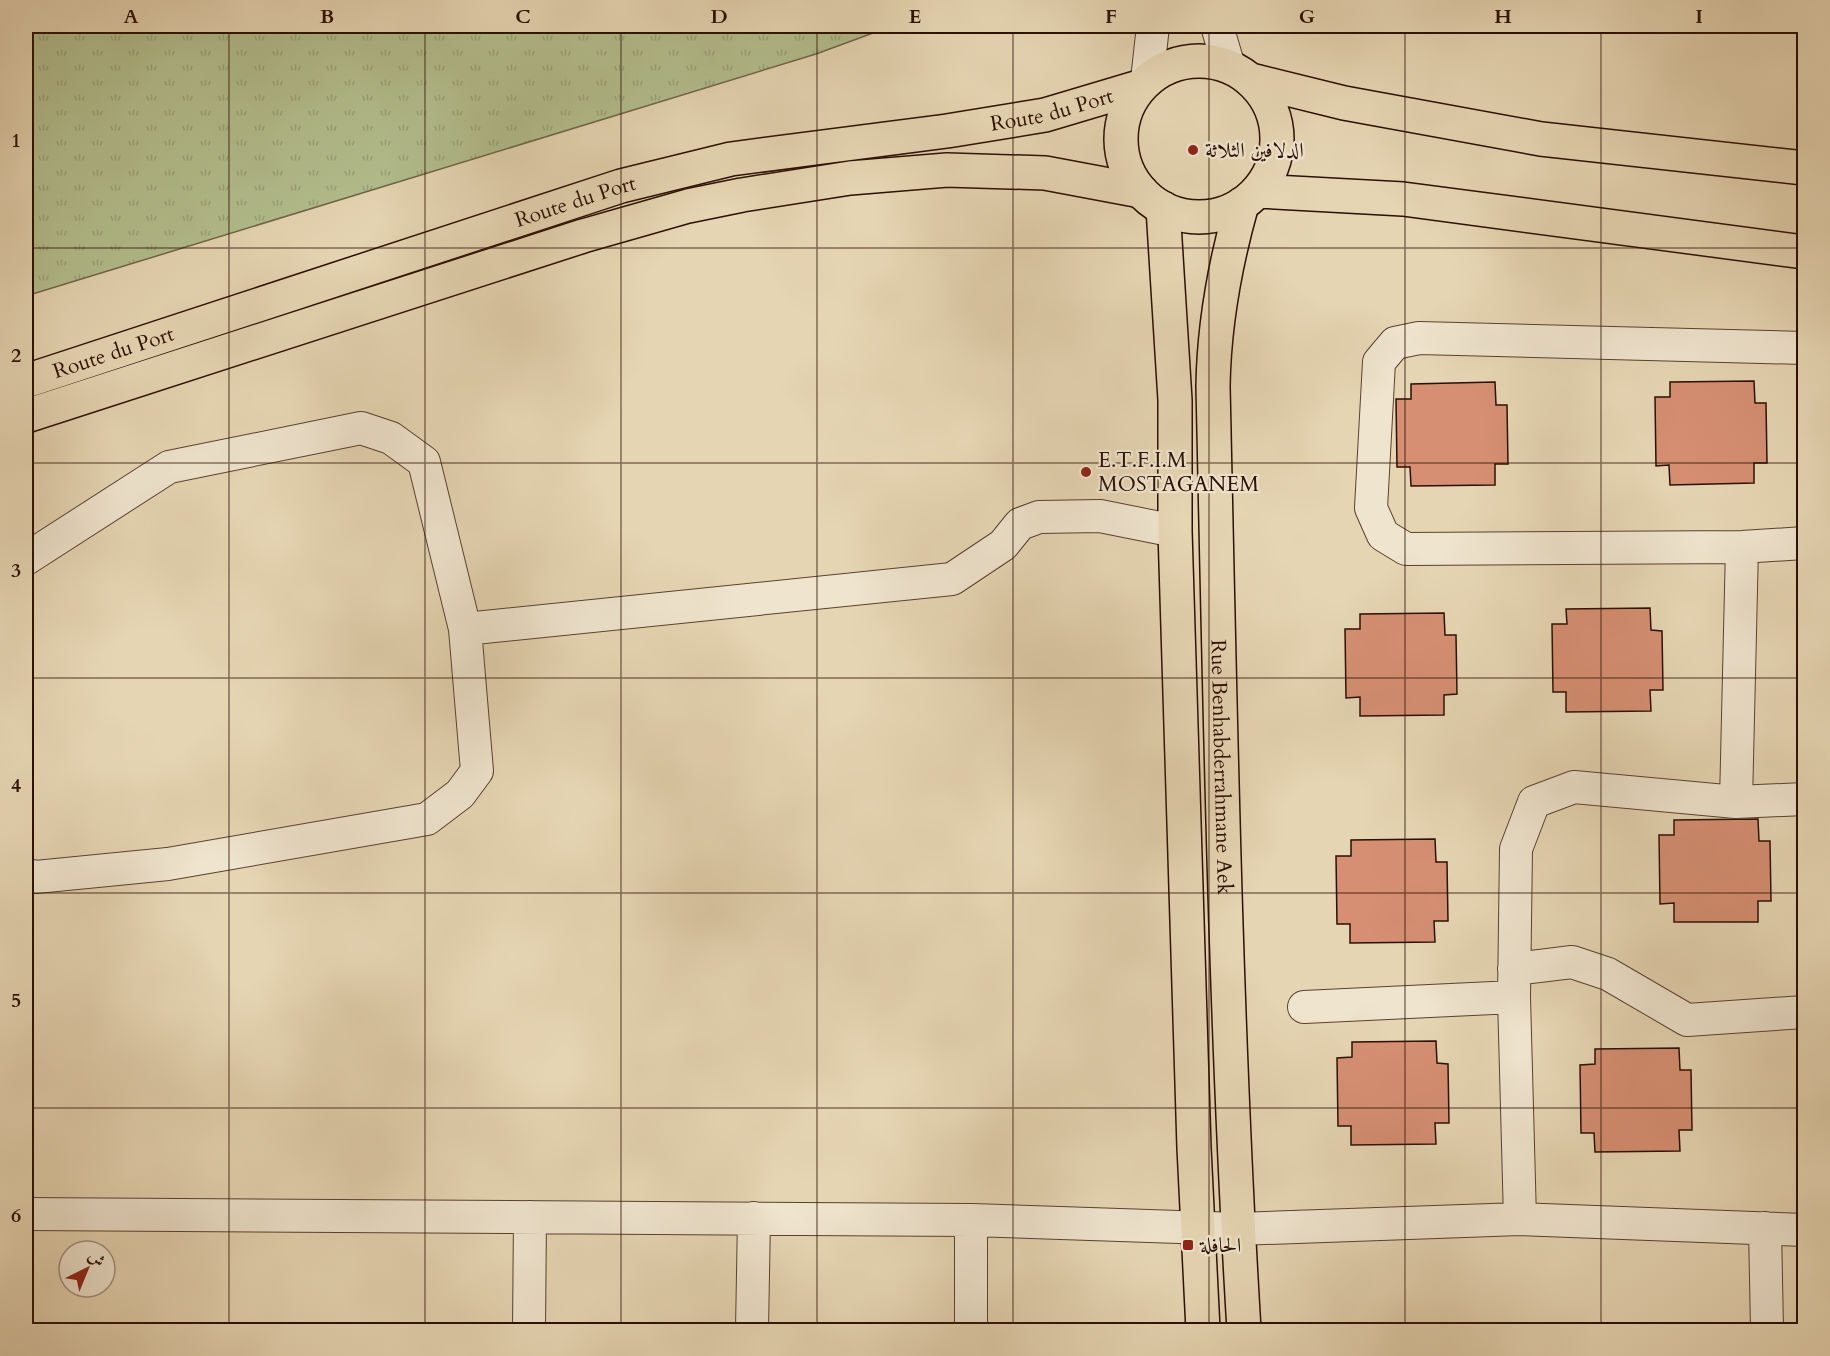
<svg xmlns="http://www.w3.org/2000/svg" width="1830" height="1356" font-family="Cardo,Amiri,serif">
<defs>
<pattern id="grass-tufts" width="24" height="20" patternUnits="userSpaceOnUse" patternTransform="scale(1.5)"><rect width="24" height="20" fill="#b3be8e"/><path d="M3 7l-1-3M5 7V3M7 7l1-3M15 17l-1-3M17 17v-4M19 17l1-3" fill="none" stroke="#9aa279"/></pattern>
</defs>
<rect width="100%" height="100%" fill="#e6d5b3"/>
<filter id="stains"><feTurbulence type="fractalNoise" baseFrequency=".00333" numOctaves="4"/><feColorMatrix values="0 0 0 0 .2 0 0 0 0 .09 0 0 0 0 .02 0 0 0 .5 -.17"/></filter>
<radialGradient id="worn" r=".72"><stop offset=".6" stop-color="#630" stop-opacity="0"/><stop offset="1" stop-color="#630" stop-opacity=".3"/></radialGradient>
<!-- grass -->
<path fill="url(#grass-tufts)" stroke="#6f6648" stroke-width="1.5" d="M26,26H892L816,54L26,296Z"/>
<!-- building -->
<path fill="#d68f73" stroke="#2b0f03" stroke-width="1.5" d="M1754,381L1755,403H1766L1767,463H1754V483L1670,485L1669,465L1656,466L1655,397H1670V382Z
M1495,382L1496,405H1507L1508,464H1495V485L1411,486L1410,467H1397L1396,399H1411V384Z
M1650,608L1651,630L1662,631L1663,690H1650L1651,711L1566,712V692H1553L1552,624H1567L1566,609Z
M1444,613L1445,635H1456L1457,694L1444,695V715L1360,716V697L1346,698L1345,629H1360V614Z
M1758,819L1759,841H1770L1771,901H1758V922H1674V903L1660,904L1659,835H1674V820Z
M1435,839L1436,862H1447L1448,921H1434L1435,942L1350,943V924H1337L1336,856H1351V840Z
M1436,1041L1437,1063L1448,1064L1449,1123H1435L1436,1144L1351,1145V1126H1338L1337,1058L1352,1057V1042Z
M1679,1048L1680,1070H1691L1692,1130H1679L1680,1151L1595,1152L1594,1133H1581L1580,1065L1595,1064V1049Z"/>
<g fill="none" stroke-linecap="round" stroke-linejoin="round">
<defs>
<path id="minor" d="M1217,26L1229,67
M1147,80L1153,26
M1804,348L1419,338L1395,343L1379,362L1371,508L1383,535L1406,549L1742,547L1804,543
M26,559L169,467L361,428L391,438L424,462L465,629L477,771L460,794L427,819L168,864L36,877L26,875
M465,629L952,579L1003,545L1020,524L1039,517L1100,516L1175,531
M1736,802L1742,547
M1514,969L1572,962L1608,974L1687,1020L1804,1012
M1304,1007L1514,997
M26,1214L971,1220L1238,1229L1520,1219L1804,1230
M1520,1219L1514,997L1516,849L1534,802L1574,787L1736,802L1804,799
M1765,1228L1767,1330
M529,1330L530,1217
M752,1330L754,1218
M971,1330V1220"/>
<g id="major">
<path id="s1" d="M1242,204C1225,264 1214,324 1213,386C1220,701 1225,1016 1244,1330"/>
<path d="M1163,208L1175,400V531L1194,1148L1203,1330"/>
<path id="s2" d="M26,381L621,186L731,159L947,131L1045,115L1139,87"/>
<path d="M26,416L583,236L688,206L742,195L850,178L947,170L1045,173L1141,191"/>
</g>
<path id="highway" d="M1121 139a78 78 0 1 1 156 0a78 78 0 1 1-156 0Z
M1251,80L1344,103L1541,139L1804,168
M1258,191L1403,199L1804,252"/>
</defs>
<!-- minor casing -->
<use href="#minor" stroke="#5a402f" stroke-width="34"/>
<!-- major casing -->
<use href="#major" stroke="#2b0f03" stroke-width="36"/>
<!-- highway casing -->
<use href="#highway" stroke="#2b0f03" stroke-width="36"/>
<!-- minor -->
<use href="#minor" stroke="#efe4ce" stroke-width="32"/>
<!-- major -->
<use href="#major" stroke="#e6d5b3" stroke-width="33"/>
<!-- highway -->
<use href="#highway" stroke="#e6d5b3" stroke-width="33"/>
</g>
<!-- grid -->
<path fill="none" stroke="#2b0f03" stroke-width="1.5" stroke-opacity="0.55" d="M229,26V1330M425,26V1330M621,26V1330M817,26V1330M1013,26V1330M1209,26V1330M1405,26V1330M1601,26V1330M26,248H1804M26,463H1804M26,678H1804M26,893H1804M26,1108H1804"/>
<!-- markers -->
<g fill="#8f2418" stroke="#efe4ce" stroke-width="2">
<circle cx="1193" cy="150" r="6"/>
<circle cx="1086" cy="472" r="6"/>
<rect x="1182" y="1239" width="12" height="12" rx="3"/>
</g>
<g text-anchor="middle" stroke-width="4.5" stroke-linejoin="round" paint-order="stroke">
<!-- street labels -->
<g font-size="21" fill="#2b0f03" stroke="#efe4ce">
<text dy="7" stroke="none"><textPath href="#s2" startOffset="1064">Route du Port</textPath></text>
<text dy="7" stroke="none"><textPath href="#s2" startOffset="578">Route du Port</textPath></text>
<text dy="7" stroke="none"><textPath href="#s2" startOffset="92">Route du Port</textPath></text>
<text dy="7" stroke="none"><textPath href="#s1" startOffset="566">Rue Benhabderrahmane Aek</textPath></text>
</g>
<!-- poi labels -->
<g font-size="21" fill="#2b0f03" stroke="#efe4ce" text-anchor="start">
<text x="1205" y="157">الدلافين الثلاثة</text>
<text x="1098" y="467">E.T.F.I.M<tspan x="1098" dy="24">MOSTAGANEM</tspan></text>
<text x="1200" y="1252">الحافلة</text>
</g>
</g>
<!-- margin -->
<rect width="1830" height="1356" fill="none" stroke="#e6d5b3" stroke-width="66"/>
<!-- north arrow -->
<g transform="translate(87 1269) rotate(43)"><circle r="28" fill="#efe4ce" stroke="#a18f7d" stroke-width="1.5"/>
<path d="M0-4.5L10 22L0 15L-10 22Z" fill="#8f2418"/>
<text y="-9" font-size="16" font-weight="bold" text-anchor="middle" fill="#2b0f03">ش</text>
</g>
<rect x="33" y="33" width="1764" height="1290" fill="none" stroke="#2b0f03" stroke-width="2"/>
<g font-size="20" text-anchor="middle" font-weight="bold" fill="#2b0f03">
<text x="131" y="23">A</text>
<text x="327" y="23">B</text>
<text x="523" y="23">C</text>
<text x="719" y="23">D</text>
<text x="915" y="23">E</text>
<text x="1111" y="23">F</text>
<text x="1307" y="23">G</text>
<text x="1503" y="23">H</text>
<text x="1699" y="23">I</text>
<text x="16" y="147">1</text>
<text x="16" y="362">2</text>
<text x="16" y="577">3</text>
<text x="16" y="792">4</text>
<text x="16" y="1007">5</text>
<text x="16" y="1222">6</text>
</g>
<rect width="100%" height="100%" filter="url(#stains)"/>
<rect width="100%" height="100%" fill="url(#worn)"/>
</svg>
